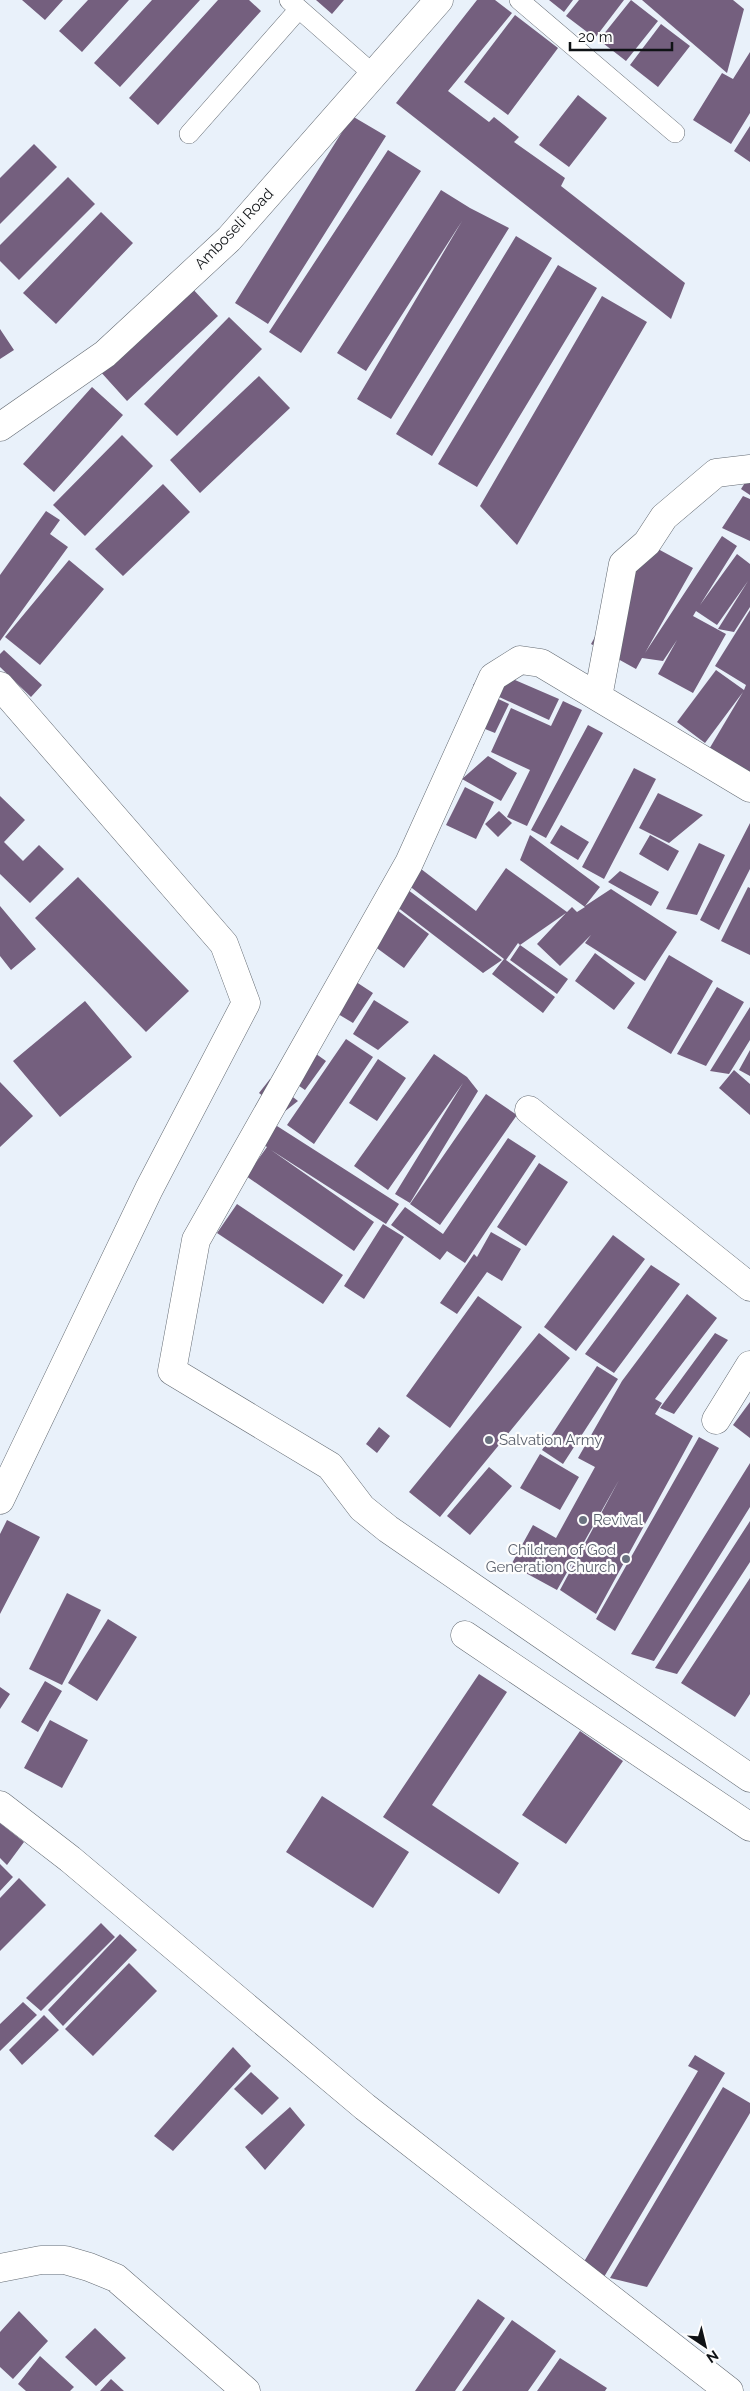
<svg xmlns="http://www.w3.org/2000/svg" width="750" height="2391" font-family="Raleway,sans-serif">
<rect width="100%" height="100%" fill="#e9f1fa"/>
<!-- building -->
<path fill="#745f7e" d="M22,0H63L45,20Z
M88,0H129L82,52L59,31Z
M152,0H200L120,87L94,63Z
M218,0H249L261,11L158,125L129,98Z
M316,0H344L332,14Z
M477,0H495L512,13L448,91L489,122L494,117L519,137L514,142L565,178L561,186L685,283L671,319L396,103Z
M549,0H573L564,12Z
M579,0H624L595,38L566,16Z
M631,0L658,21L626,61L599,40Z
M642,0H733L744,9L727,73Z
M515,15L558,48L508,115L464,82Z
M661,24L690,46L658,87L630,65Z
M750,52V113L731,144L693,120L722,73L733,79Z
M578,95L607,118L569,167L539,145Z
M352,116L386,136L268,324L235,303Z
M750,126V162L734,151Z
M34,144L57,167L0,224V178Z
M388,150L421,171L301,353L269,332Z
M68,177L95,204L19,280L0,261V245Z
M441,190L470,208L509,228L391,419L357,399L462,221L366,371L337,353Z
M101,212L133,243L56,324L23,293Z
M516,236L552,258L432,456L396,434Z
M558,265L597,288L477,487L438,464Z
M190,286L218,316L127,401L99,370Z
M602,296L647,322L517,545L480,506Z
M229,317L262,349L177,436L144,404Z
M0,329L14,350L0,359Z
M259,376L290,408L200,493L170,460Z
M92,387L123,415L54,492L23,464Z
M122,435L153,466L85,536L53,505Z
M750,475V495L741,489Z
M163,484L190,512L123,576L95,549Z
M743,496L750,499V541L722,528Z
M46,511L60,520L50,534L68,547L0,641V575Z
M722,536L737,546L700,605L737,554L750,564V607L734,632L718,629L748,581L717,625L696,611L693,616L726,634L693,693L658,674L677,640L663,661L642,658L636,669L591,644L647,543L693,568L645,653Z
M69,560L104,589L40,665L5,637Z
M750,610V784L705,756L743,692L705,743L677,722L716,670L744,690L746,685L715,666Z
M4,650L42,685L31,697L0,667V654Z
M487,668L559,699L549,720L473,685Z
M475,688L509,704L495,733L485,729L471,760L447,749Z
M563,701L582,710L527,826L507,817L530,770L491,752L511,708L551,726Z
M588,725L603,733L546,838L531,830Z
M488,756L517,773L501,801L462,779Z
M634,768L656,779L604,879L582,867Z
M465,787L494,802L476,839L446,825Z
M658,793L703,815L669,843L639,828Z
M0,796L25,820L4,842L23,861L39,845L64,869L30,903L0,874Z
M499,811L512,823L498,837L485,824Z
M750,823V869L719,930L700,920Z
M561,825L589,842L578,860L550,843Z
M530,835L600,887L585,906L611,889L677,932L645,981L585,943L591,935L560,966L537,944L566,913L520,945L568,979L557,994L510,960L520,945L518,943L506,960L555,997L543,1013L492,974L504,959L395,875L408,859L476,911L506,868L567,912L572,907L577,912L585,907L520,860Z
M650,835L679,851L668,871L639,854Z
M699,843L725,855L697,915L666,909Z
M620,871L659,892L651,906L608,882Z
M78,877L189,991L146,1032L35,918Z
M396,881L502,960L483,973L388,900Z
M748,887L750,888V955L721,941Z
M385,901L429,934L404,968L359,935Z
M0,906L36,949L11,970L0,956Z
M595,953L635,983L614,1010L575,981Z
M669,955L713,981L671,1054L627,1028Z
M344,974L373,993L353,1023L338,1014Z
M717,987L744,1002L706,1066L677,1054Z
M374,1000L409,1022L378,1050L353,1034Z
M85,1001L132,1057L60,1117L13,1061Z
M750,1007V1040L729,1074L710,1071Z
M346,1039L373,1057L314,1144L287,1125Z
M298,1041L326,1061L305,1090L276,1070Z
M750,1050V1076L739,1070Z
M434,1054L467,1077L478,1091L410,1203L395,1194L463,1083L388,1190L354,1166Z
M378,1059L406,1078L377,1121L349,1103Z
M734,1070L750,1084V1115L719,1088Z
M270,1079L298,1101L284,1112L259,1093Z
M0,1082L33,1116L0,1147Z
M486,1094L517,1115L440,1225L410,1204Z
M277,1126L399,1204L386,1224L271,1150L374,1222L354,1251L246,1176L267,1147L260,1142Z
M508,1138L536,1156L465,1263L447,1251L440,1260L391,1225L405,1207L443,1234Z
M539,1163L568,1182L526,1246L497,1227Z
M237,1204L343,1275L323,1304L217,1233Z
M383,1224L404,1237L364,1299L344,1286Z
M491,1232L521,1249L502,1281L487,1272L457,1314L440,1303L474,1254L477,1257Z
M613,1235L645,1259L576,1351L544,1327Z
M651,1265L680,1284L614,1373L585,1354Z
M687,1294L717,1318L655,1399L662,1403L655,1414L693,1436L596,1614L560,1590L619,1480L557,1590L511,1565L533,1525L556,1538L595,1467L578,1458L622,1381Z
M478,1296L522,1327L450,1428L406,1396Z
M539,1333L570,1358L440,1517L409,1492Z
M715,1333L728,1340L674,1414L660,1408Z
M597,1366L618,1379L563,1464L542,1450Z
M750,1402V1438L733,1425Z
M379,1427L390,1436L377,1453L366,1444Z
M699,1437L719,1448L615,1631L596,1619Z
M540,1454L579,1477L560,1510L520,1488Z
M750,1463V1507L654,1661L631,1654Z
M489,1467L512,1486L470,1535L447,1516Z
M7,1520L40,1537L0,1614V1534Z
M750,1521V1562L677,1674L655,1668Z
M750,1578V1694L735,1717L681,1683Z
M67,1593L101,1610L62,1685L29,1669Z
M108,1619L137,1637L97,1701L68,1683Z
M479,1674L507,1692L432,1805L519,1863L499,1894L383,1817Z
M45,1681L62,1691L38,1732L21,1722Z
M0,1687L10,1694L0,1709Z
M50,1720L88,1740L62,1788L24,1768Z
M580,1731L623,1761L566,1844L522,1815Z
M322,1796L409,1852L373,1908L286,1852Z
M0,1823L24,1842L7,1865L0,1858Z
M0,1864L13,1877L0,1891Z
M19,1878L46,1905L0,1951V1898Z
M101,1923L115,1937L41,2011L26,1998Z
M120,1934L137,1950L63,2026L48,2010Z
M129,1963L157,1991L93,2056L65,2029Z
M23,2002L37,2015L0,2051V2024Z
M44,2015L59,2030L22,2065L9,2050Z
M233,2047L251,2066L173,2151L154,2136Z
M695,2055L725,2073L604,2277L582,2265L698,2071L688,2066Z
M251,2072L279,2098L262,2115L234,2089Z
M723,2087L750,2103V2113L647,2287L610,2278Z
M290,2107L305,2125L265,2170L245,2147Z
M478,2299L505,2318L455,2391H415Z
M19,2311L48,2341L13,2379L0,2367V2332Z
M512,2320L556,2351L528,2391H462Z
M95,2328L126,2358L96,2386L65,2357Z
M40,2356L74,2387L70,2391H26L18,2384Z
M560,2358L607,2388L605,2391H537Z
M111,2379L124,2391H100Z"/>
<g fill="none" stroke-linecap="round" stroke-linejoin="round">
<defs>
<path id="lane" d="M289,0L373,74
M519,0L675,133
M189,134L299,9"/>
<path id="street" d="M0,427L105,354L229,239L439,0
M0,686L224,944L246,1003L149,1189L0,1500
M598,697L623,564L647,543L664,517L716,473L750,469
M750,788L541,663L520,660L493,677L409,863L196,1240L172,1371L330,1466L362,1508L388,1529L750,1778
M529,1110L750,1287
M716,1420L750,1365
M465,1635L750,1827
M0,1805L70,1859L365,2107L729,2391
M0,2268L41,2260H65L89,2267L116,2278L246,2391"/>
</defs>
<!-- lane casing -->
<use href="#lane" stroke="#636a72" stroke-width="20"/>
<!-- street casing -->
<use href="#street" stroke="#636a72" stroke-width="29"/>
<!-- lane -->
<use href="#lane" stroke="#fff" stroke-width="19"/>
<!-- street -->
<use href="#street" stroke="#fff" stroke-width="28"/>
</g>
<!-- markers -->
<g fill="#6b7280" stroke="#fdfdfd" stroke-width="2">
<circle cx="489" cy="1440" r="5"/>
<circle cx="583" cy="1520" r="5"/>
<circle cx="626" cy="1559" r="5"/>
</g>
<g text-anchor="middle" stroke-width="4.5" stroke-linejoin="round" paint-order="stroke">
<!-- street labels -->
<g font-size="15" fill="#0f1215" stroke="#fdfdfd">
<text transform="translate(234 229) rotate(-46)" y="5">Amboseli Road</text>
</g>
<!-- worship labels -->
<g font-size="15" fill="#5b616d" stroke="#fdfdfd" text-anchor="start">
<text x="499" y="1445">Salvation Army</text>
<text x="593" y="1525">Revival</text>
<text x="616" y="1555" text-anchor="end">Children of God<tspan x="616" dy="17">Generation Church</tspan></text>
</g>
</g>
<!-- north arrow -->
<g transform="translate(705 2346) rotate(145)" stroke="#fdfdfd" stroke-width="4" paint-order="stroke">
<path d="M0-4L9 19L0 12L-9 19Z" fill="#0f1215"/>
<text y="-8" font-size="14" font-weight="bold" text-anchor="middle" fill="#0f1215">N</text>
</g>
<!-- scale -->
<path d="M570 42v8h102v-8" fill="none" stroke="#0f1215" stroke-width="2.5"/>
<text x="578" y="42" font-size="15" fill="#0f1215" stroke="#fdfdfd" stroke-width="4" paint-order="stroke">20 m</text>
</svg>
